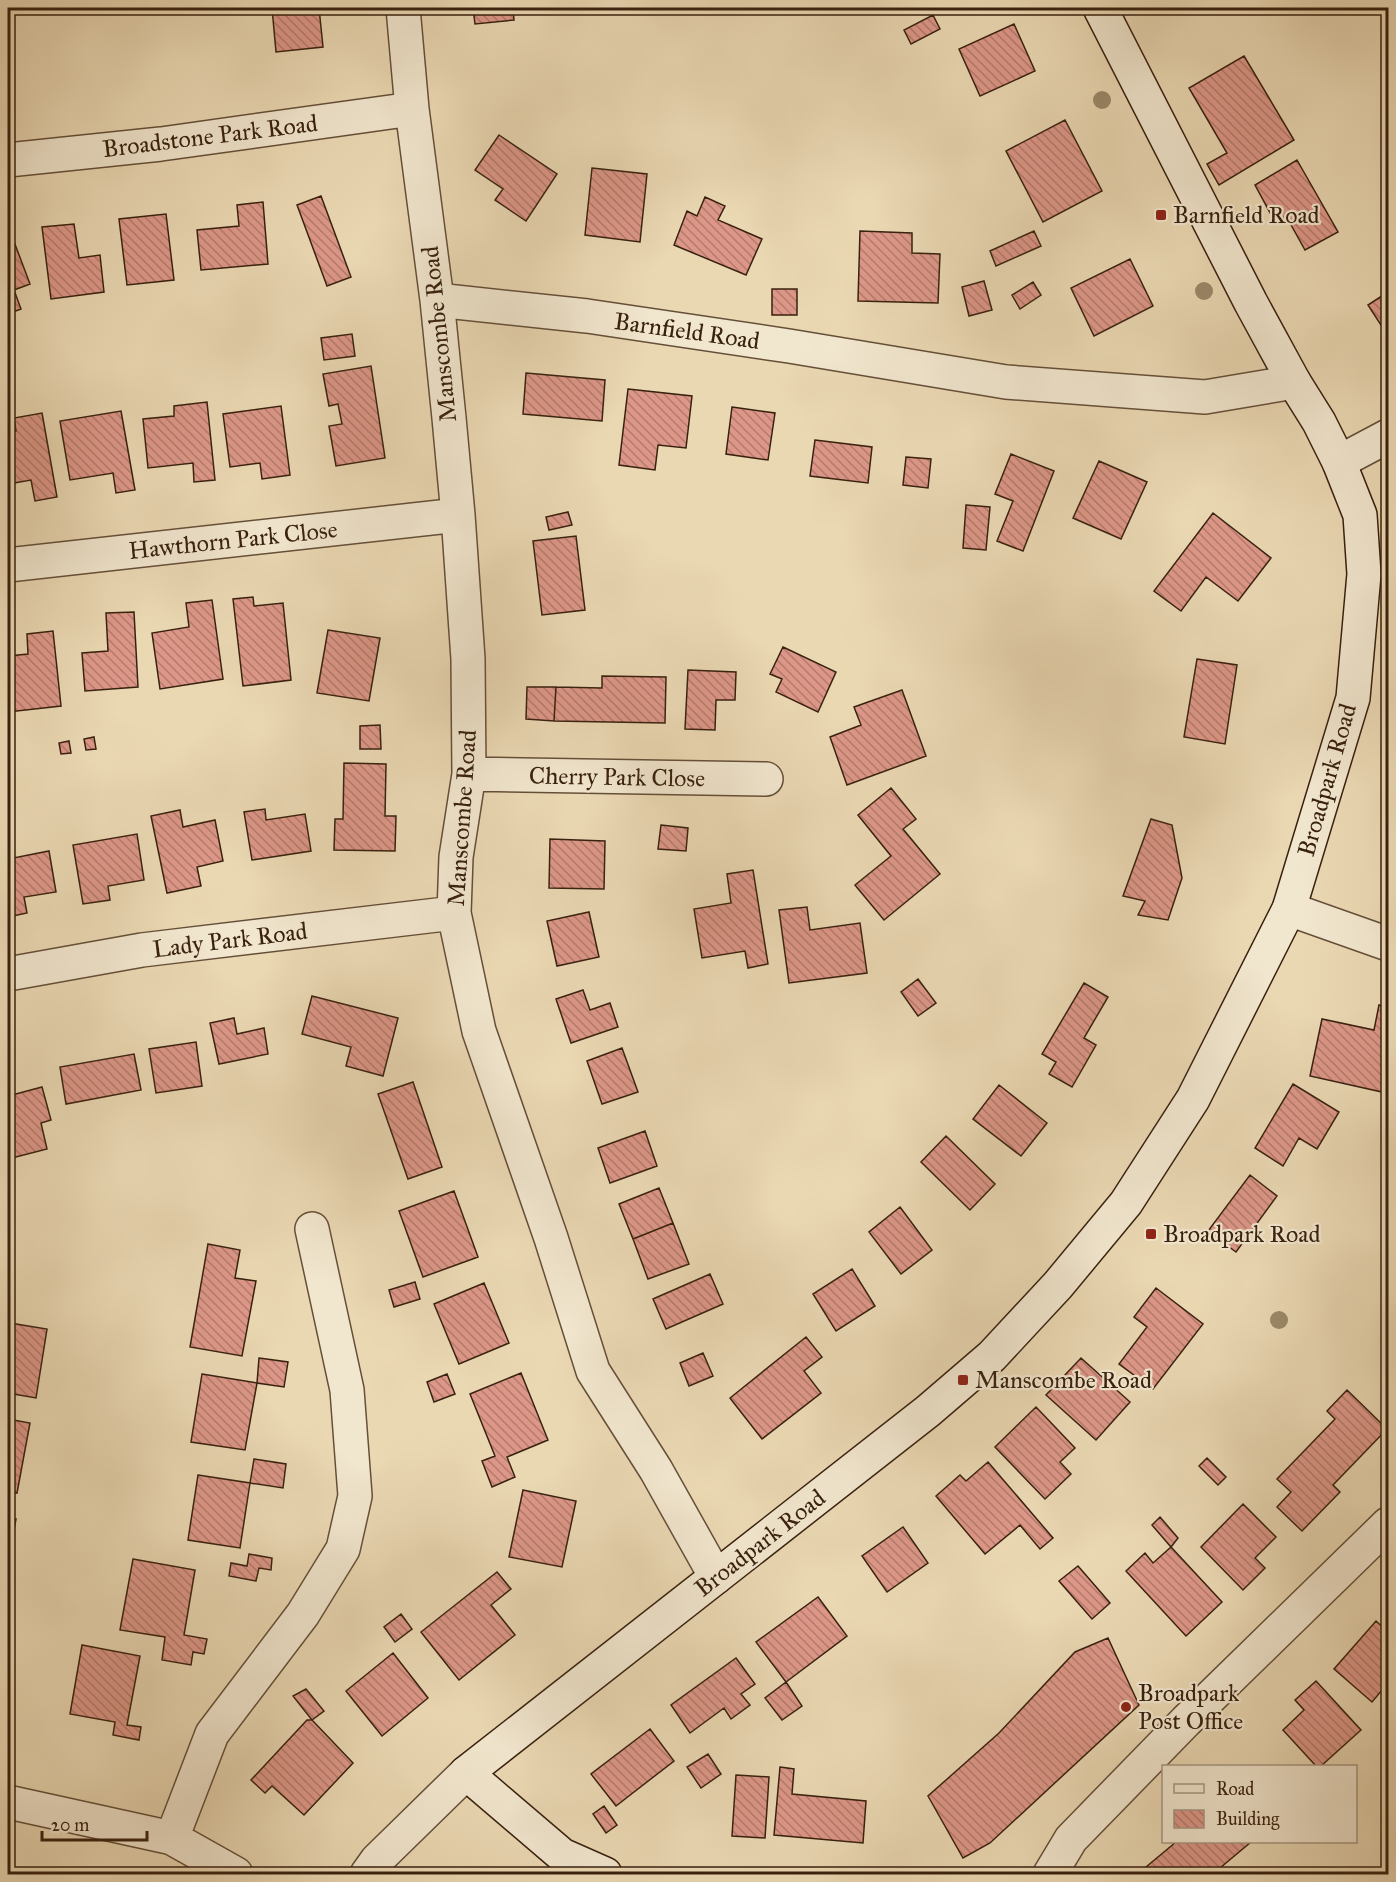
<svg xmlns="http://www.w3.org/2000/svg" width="1396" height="1882" font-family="'IM FELL Great Primer',serif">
<defs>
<pattern id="building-back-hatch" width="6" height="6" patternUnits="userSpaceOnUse" patternTransform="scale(1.5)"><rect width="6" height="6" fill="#dd9788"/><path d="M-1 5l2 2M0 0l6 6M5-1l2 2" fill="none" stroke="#b47b6e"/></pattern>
</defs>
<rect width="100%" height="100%" fill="#ead8b3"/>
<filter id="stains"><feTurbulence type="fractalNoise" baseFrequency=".00333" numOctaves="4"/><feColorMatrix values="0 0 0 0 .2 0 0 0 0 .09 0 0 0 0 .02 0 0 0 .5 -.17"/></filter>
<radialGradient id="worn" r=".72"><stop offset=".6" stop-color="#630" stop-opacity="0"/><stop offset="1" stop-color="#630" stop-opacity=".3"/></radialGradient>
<!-- building -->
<path fill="url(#building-back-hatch)" stroke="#39210f" stroke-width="1.5" d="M272,8H319L323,47L276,52Z
M473,8H513L514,20L475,24Z
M933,15L940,29L911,44L904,30Z
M1014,24L1035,71L980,96L959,49Z
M1244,56L1294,140L1219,185L1207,164L1227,153L1189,88Z
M1065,120L1102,191L1043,222L1006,151Z
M499,135L557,174L526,221L495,200L503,189L475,170Z
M1297,160L1338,232L1305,250L1286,216L1275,222L1255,185Z
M592,168L647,174L640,242L585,235Z
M321,196L351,277L327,286L297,205Z
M705,197L725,206L718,220L762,239L746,275L674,245L687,211L697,216Z
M263,202L268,264L201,270L197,230L239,226L237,205Z
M166,214L174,280L127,285L119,219Z
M74,224L79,258L100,255L104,292L51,299L42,227Z
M10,231L30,284L14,290L21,309L8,314V233Z
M860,231L912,233V253L940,254L938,303L858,301Z
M1034,231L1041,246L996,266L990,251Z
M1130,259L1153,306L1094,336L1071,288Z
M984,281L992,310L969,316L962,287Z
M1033,282L1041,295L1020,309L1012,295Z
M772,289H797V315H772Z
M1388,292V336L1368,305Z
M352,334L355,356L324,360L321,338Z
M371,366L385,458L336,466L329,426L342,424L338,404L329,406L323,374Z
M526,373L605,380L602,421L523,414Z
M628,389L692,396L686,448L658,445L655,470L619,465Z
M207,402L215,480L194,482L193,463L148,468L143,419L174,416V406Z
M281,406L290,475L262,479L260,463L230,467L223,414Z
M732,407L775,413L768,460L726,454Z
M121,411L135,490L116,493L113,473L70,480L60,421Z
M42,413L57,497L35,501L31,480L8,484V433L16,431L14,418Z
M815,440L872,447L868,483L810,476Z
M1011,454L1054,471L1023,551L997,541L1013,501L995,494Z
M906,457L931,459L928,488L903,485Z
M1099,461L1147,482L1121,539L1073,518Z
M966,505L990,507L986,550L963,548Z
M568,512L572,525L549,530L546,517Z
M1213,513L1271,558L1238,601L1206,577L1181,611L1154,591Z
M576,536L585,610L542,615L533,541Z
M253,597L254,606L283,603L291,680L243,686L233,599Z
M212,600L223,679L160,689L152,633L189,627L186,603Z
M134,612L138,687L85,691L82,653L108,651L106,613Z
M328,630L380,638L369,701L317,693Z
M53,631L61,706L8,712V656L28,654L27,634Z
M783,647L836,672L818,712L776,692L782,679L770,674Z
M1197,659L1237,665L1225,744L1184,737Z
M688,670L736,672L735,700H716L715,730L685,729Z
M602,676L666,677L665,723L554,721L556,687L602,688Z
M527,687H556L554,721L526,719Z
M902,690L926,756L847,785L830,737L861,725L854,707Z
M380,725L381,749H360V726Z
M94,737L96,749L86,750L84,739Z
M69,741L71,753L61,754L59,743Z
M344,763L386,764L385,816H396L395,851L334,850L335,819H343Z
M891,788L916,819L903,829L940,874L884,920L855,885L891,856L858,815Z
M265,809L266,820L305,814L311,851L252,860L244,812Z
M180,810L183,827L215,820L223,861L197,867L201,886L167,893L151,816Z
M1151,819L1172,825L1182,878L1168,920L1138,915L1145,901L1123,896Z
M661,825L688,828L686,851L658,849Z
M137,834L144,880L108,886L110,900L83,904L73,845Z
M550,839L605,841L604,889L549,888Z
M49,851L56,892L24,897L27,913L8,917V859Z
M753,870L768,964L748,968L745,951L702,958L694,909L731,903L727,874Z
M807,907L810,930L860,923L867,973L789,983L779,910Z
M589,912L599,957L557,966L547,921Z
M918,979L936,1003L918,1016L901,992Z
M1084,983L1108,997L1084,1038L1096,1045L1072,1087L1049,1074L1056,1062L1042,1054Z
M583,990L590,1010L610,1003L618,1027L571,1043L556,999Z
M312,996L398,1018L383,1076L346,1066L351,1047L302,1034Z
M1379,1005L1388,1007V1062L1382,1092L1310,1076L1322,1019L1374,1030Z
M234,1018L237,1034L264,1028L268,1054L219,1064L210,1023Z
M196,1042L202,1086L156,1093L149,1049Z
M622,1048L638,1092L602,1104L587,1061Z
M134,1054L141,1090L66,1104L60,1067Z
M8,1080L12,1095L42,1087L51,1120L41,1123L47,1149L8,1159Z
M413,1082L442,1167L408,1179L378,1094Z
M1293,1084L1339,1112L1317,1149L1299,1138L1283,1166L1255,1148Z
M999,1085L1047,1123L1021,1156L973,1119Z
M645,1131L657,1166L610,1183L598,1148Z
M946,1136L995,1184L970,1210L921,1162Z
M1250,1175L1277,1196L1236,1252L1208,1231Z
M659,1188L673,1223L633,1239L619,1204Z
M454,1191L478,1257L423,1277L399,1211Z
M900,1207L932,1250L901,1274L869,1232Z
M673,1223L689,1264L648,1279L633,1239Z
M208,1244L240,1250L235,1278L256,1281L242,1356L190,1347Z
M852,1269L875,1306L836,1331L813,1294Z
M710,1274L723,1304L666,1329L653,1299Z
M415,1282L420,1299L394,1307L389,1290Z
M484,1283L509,1343L459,1364L434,1304Z
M1156,1288L1203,1324L1153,1389L1119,1364L1147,1327L1134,1317Z
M8,1311L11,1312L10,1323L47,1329L36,1398L8,1393Z
M806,1337L822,1357L804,1371L821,1393L762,1439L730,1398Z
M703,1353L713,1376L689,1386L680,1363Z
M259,1358L288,1362L284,1387L257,1383Z
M1081,1358L1130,1402L1096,1440L1046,1395Z
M521,1373L548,1440L507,1457L515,1477L492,1487L482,1461L495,1456L470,1394Z
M202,1374L257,1383L245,1450L191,1442Z
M447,1374L455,1394L434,1402L427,1382Z
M1347,1390L1387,1429L1333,1485L1340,1492L1302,1531L1277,1507L1291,1492L1277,1479L1335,1419L1327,1411Z
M1036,1407L1075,1448L1060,1462L1071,1474L1045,1499L995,1447Z
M8,1419L30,1423L17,1493L8,1491Z
M1207,1458L1226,1477L1218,1485L1199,1466Z
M254,1459L286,1464L283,1488L250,1483Z
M988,1462L1053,1538L1040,1549L1020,1525L985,1554L936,1496L960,1475L966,1481Z
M198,1475L250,1483L240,1548L188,1540Z
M523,1490L576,1501L562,1567L509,1557Z
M1243,1504L1276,1537L1255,1558L1265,1568L1243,1590L1201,1547Z
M1160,1517L1178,1538L1171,1547L1152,1525Z
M8,1518L16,1519L8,1563Z
M903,1527L928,1563L887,1592L862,1556Z
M1171,1547L1222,1602L1186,1636L1126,1571L1145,1553L1153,1563Z
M249,1554L272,1558L271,1570L259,1568L256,1581L229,1576L231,1563L247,1566Z
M133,1559L195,1570L184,1635L207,1639L204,1654L193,1652L191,1665L162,1660L165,1637L120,1630Z
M1078,1566L1110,1603L1092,1619L1059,1581Z
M497,1572L511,1589L491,1605L515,1635L459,1680L421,1632Z
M818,1597L847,1636L786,1682L756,1642Z
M401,1614L412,1629L395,1642L384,1627Z
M1376,1621L1388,1632V1683L1372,1702L1334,1669Z
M1108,1638L1139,1705L990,1843L963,1858L928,1796L999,1733L1075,1652Z
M82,1645L140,1656L127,1725L141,1727L139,1740L113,1735L115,1722L70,1714Z
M393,1653L428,1698L382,1736L346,1691Z
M736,1658L755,1684L741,1694L750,1705L731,1719L724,1708L690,1733L671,1705Z
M1316,1681L1361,1730L1321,1766H1316L1283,1730L1304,1710L1295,1700Z
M786,1682L802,1706L782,1720L765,1698Z
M306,1689L324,1711L312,1720L293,1696Z
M307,1720H312L353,1763L304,1815L272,1786L265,1793L251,1780Z
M650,1729L674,1761L616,1806L591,1774Z
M708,1754L721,1774L701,1788L687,1767Z
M780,1767L794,1769L792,1794L866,1801L863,1843L774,1835Z
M736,1775L769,1777L765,1838L732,1836Z
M604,1806L617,1825L606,1833L593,1814Z
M1176,1842H1251L1220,1868L1225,1873L1223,1874H1153L1146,1867Z"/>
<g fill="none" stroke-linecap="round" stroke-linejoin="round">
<defs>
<path id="street" d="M403,8L412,109L437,300L449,418L458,515L468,659L469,774L456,857L454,913L479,1031L551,1238L593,1371L656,1470L716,1577
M8,160L161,144L412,109
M437,300L587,316L789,346L1006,382L1205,397L1294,382
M1339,462L1388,436
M8,565L458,515
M469,774L766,779
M1289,909L1388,944
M8,974L142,950L454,913
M8,1802L172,1838L236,1874
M172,1838L212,1734L303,1614L343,1549L355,1496L347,1390L312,1229
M367,1874L377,1860L466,1773
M1050,1874L1071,1839L1186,1721L1388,1524"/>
<path id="secondary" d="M605,1874L562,1855L466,1773L928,1411L992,1356L1058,1285L1126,1203L1193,1099L1289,909L1353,698L1364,574L1360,515L1339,462L1319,422L1294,382L1251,303L1100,8"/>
</defs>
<!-- street casing -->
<use href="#street" stroke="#654f38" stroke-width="36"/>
<!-- secondary casing -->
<use href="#secondary" stroke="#39210f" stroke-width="36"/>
<!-- street -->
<use href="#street" stroke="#f1e6ce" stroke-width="33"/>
<!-- secondary -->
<use href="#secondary" stroke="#f1e6ce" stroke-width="33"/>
</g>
<!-- trees -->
<g fill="#9b896a">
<circle cx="1102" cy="100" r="9"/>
<circle cx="1204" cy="291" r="9"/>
<circle cx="1279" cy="1320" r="9"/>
</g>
<!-- markers -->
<g fill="#8f2418" stroke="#f1e6ce" stroke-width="2">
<rect x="1155" y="209" width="12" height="12" rx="3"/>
<rect x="1145" y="1228" width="12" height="12" rx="3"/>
<rect x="957" y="1374" width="12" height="12" rx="3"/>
<circle cx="1126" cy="1707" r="6"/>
</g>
<g text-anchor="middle" stroke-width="4.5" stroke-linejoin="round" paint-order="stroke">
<!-- street labels -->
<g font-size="24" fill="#39210f" stroke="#f1e6ce">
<text transform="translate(210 136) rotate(-7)" y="8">Broadstone Park Road</text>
<text transform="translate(687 331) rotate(8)" y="8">Barnfield Road</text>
<text transform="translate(439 334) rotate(-96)" y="8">Manscombe Road</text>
<text transform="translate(233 540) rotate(-6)" y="8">Hawthorn Park Close</text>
<text transform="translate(617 777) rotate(1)" y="8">Cherry Park Close</text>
<text transform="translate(1327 780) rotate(-74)" y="8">Broadpark Road</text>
<text transform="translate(462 818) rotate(-86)" y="8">Manscombe Road</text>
<text transform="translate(230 940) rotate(-7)" y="8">Lady Park Road</text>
<text transform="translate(760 1543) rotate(-38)" y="8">Broadpark Road</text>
</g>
<!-- poi labels -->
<g font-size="24" fill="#39210f" stroke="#f1e6ce" text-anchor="start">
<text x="1173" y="223">Barnfield Road</text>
<text x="1163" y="1242">Broadpark Road</text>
<text x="975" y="1388">Manscombe Road</text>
<text x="1138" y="1701">Broadpark<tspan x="1138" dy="28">Post Office</tspan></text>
</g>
</g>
<!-- margin -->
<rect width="1396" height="1882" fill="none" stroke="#ead8b3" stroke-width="30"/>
<rect x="9" y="9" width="1378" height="1864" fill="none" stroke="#39210f" stroke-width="3"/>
<rect x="15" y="15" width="1366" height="1852" fill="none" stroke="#39210f" stroke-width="1.5"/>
<!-- legend -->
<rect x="1162" y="1765" width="195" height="78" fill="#f1e6ce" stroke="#a79782" stroke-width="1.5"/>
<rect x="1174" y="1784" width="30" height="9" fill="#f1e6ce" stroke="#a79782" stroke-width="1.5"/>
<text x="1216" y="1795" font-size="18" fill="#39210f">Road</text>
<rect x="1174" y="1810" width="30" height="18" fill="url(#building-back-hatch)" stroke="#a79782" stroke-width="1.5"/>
<text x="1216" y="1825" font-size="18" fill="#39210f">Building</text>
<!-- scale -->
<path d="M42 1831v9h105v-9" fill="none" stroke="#39210f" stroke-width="3"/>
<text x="51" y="1831" font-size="18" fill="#39210f" stroke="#f1e6ce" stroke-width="4.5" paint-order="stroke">20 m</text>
<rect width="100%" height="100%" filter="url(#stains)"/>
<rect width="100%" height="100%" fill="url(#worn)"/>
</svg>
